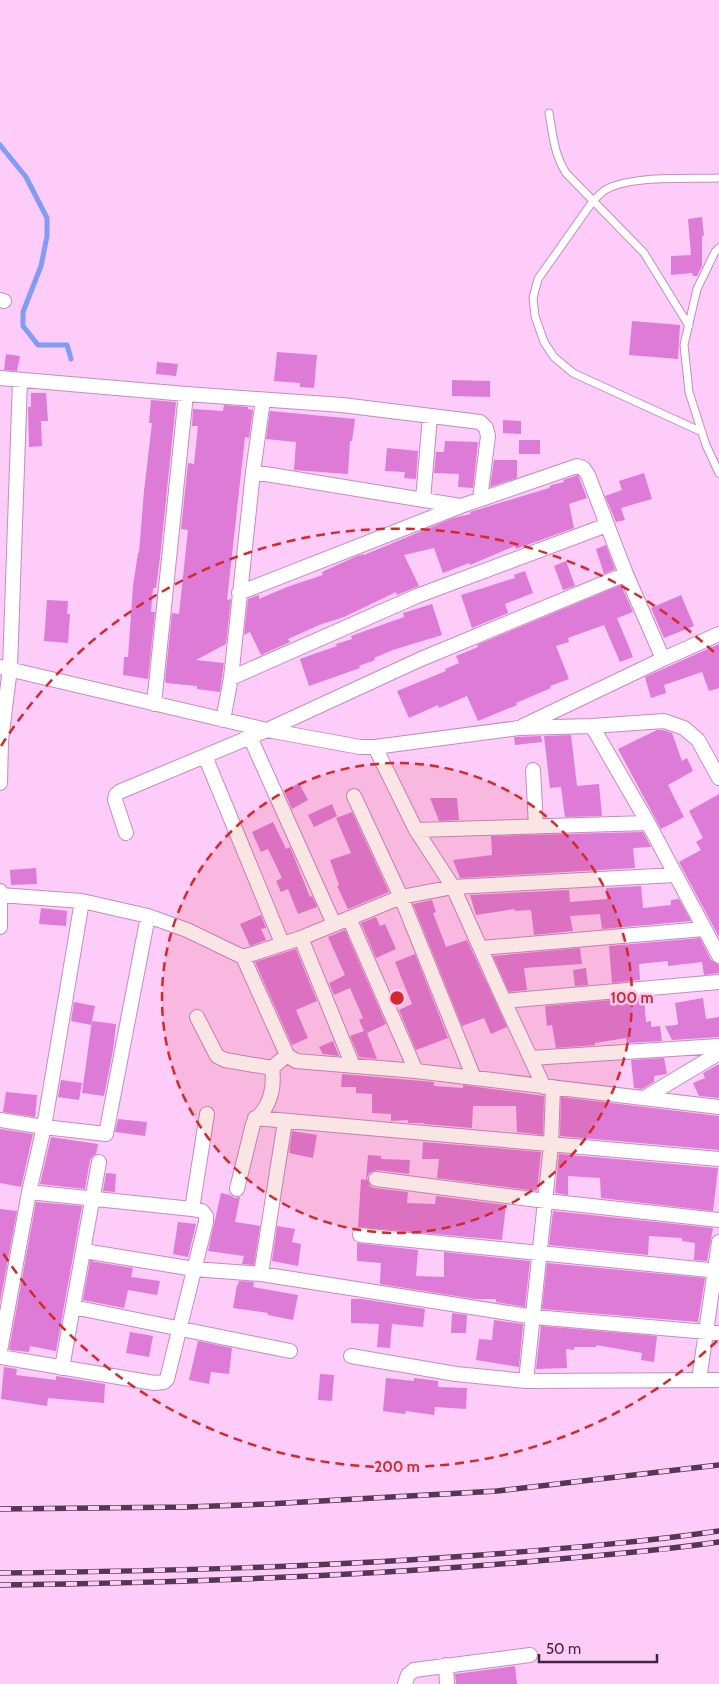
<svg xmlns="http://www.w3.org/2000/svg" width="719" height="1684" font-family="Cabin,sans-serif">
<rect width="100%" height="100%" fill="#feccf9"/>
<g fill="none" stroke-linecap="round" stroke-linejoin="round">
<!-- stream -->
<path stroke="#809cf5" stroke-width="5" d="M0,145L26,177L47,218V236L41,266L23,312V326L38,345H67L71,359"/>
</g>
<!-- building -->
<path fill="#dd7bd7" d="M702,217L704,236H702V266L697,276H693L692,273L671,275V256L691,255L688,219Z
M632,321L680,325L678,359L629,355Z
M277,352L317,355L314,388L300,387V383L274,381Z
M6,354L20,356L17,371L4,370Z
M157,362L178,364L176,376L156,374Z
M452,380L490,381V397L452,396Z
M31,393H46L48,421H41L42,446L29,447L28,407H31Z
M151,400L176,402L160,558L156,588H153L151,612H155L148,679L123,675L124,657H128L133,586L138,553H139L144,491L152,423H149Z
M224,405L248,407V409L253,410L249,438L245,437L227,600L231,599L226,644L196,660L224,663L220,692L197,689V686L166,683L165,681L172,613L179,614L188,530L181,529L188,463L194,464L198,426H192L193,409L223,411Z
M270,411L355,419L352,441H350L348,474L294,470L296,442L266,439Z
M503,420L521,421V434L503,433Z
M519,440H540V454H519Z
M445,441L478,442L473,488L458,487L459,474L434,473L436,452H444Z
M387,448L418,451L416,479L404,478L405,472L385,471Z
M494,460H517V478L490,487Z
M644,473L652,499L621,508L625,520L616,522L605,496L622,490L619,481Z
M578,475L587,498L569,504L574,528L516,549L515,546L470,565L469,563L443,573L434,548L404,555L419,586L397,595L396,592L344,617L319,625L288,639L290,642L261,655L250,632L244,635L248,599L259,595V599L287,587L323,575L322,572L357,556L364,554V555L453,518L471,514L470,512L549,488L551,485L564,482L563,480Z
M606,545L615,569L604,574L596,549Z
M566,561L575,586L563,590L554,566Z
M525,571L533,593L505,604L508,613L472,628L461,595L515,578L514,575Z
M621,585L633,612L617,618L633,657L620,662L604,625L568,638L569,642L556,646L569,679L550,686L551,688L516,703L517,705L478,721L467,696L439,708L438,705L409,718L397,691L446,671L445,669L459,663L456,656L478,647L477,645Z
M681,595L694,626L664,638L651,608Z
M47,600L68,601L67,614H70L68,643L44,641Z
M432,604L442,635L393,650L374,658L375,660L359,666L360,668L309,686L300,659L337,646L336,644L352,639L351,636L404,617L403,613Z
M719,644V688L709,691L702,672L664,685L666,693L651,698L645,677Z
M657,730H663L672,733L682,761L687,758L693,771L668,785L684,817L661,829L618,749Z
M571,735L577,786L599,784L602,816L565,817L561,787L550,788L544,736Z
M541,736L542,742L515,745L514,737Z
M299,783L308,800L292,809L284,791Z
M719,794V937L679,862L701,850L696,842L703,838L689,811Z
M430,798H457L459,820L439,821Z
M332,804L337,816L314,827L308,815Z
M352,812L389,892L348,909L337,886L339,885L330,860L351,853L336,818Z
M273,822L286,849L290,847L310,897L312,896L317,907L298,914L288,889L281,892L276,881L282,878L268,849L261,852L252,832Z
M643,832L651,847L633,848L635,868L460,878L453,860L492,855L491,836Z
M36,868L37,884L11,885L10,870Z
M641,886L643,908L671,905V900L679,899L691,921L602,929L600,914L570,916L573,931L534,935L531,910L515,911V909L476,915L470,895L569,890L570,902L607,899L606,888Z
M432,900L436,912L433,913L446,947L467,940L507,1027L491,1034L484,1018L462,1026L413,904Z
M41,908L67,911L66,926L39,924Z
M261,915L266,928L261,929L266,940L250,946L240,924Z
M376,917L380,926L385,924L396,949L376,958L361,923Z
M345,930L386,1024L367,1033L377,1059L359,1057L350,1036L364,1031L359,1020L363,1018L350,988L334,995L329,983L345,975L328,937Z
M700,938L711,960L719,965V973L704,975L702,962L668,966V961L639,964L640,980L612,983L609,946Z
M580,948L582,964L524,968L527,990L509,992L493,956Z
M296,949L317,1001L296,1010L308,1038L292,1045L255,962Z
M415,954L448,1038L416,1050L399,1010L412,1004L395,962Z
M586,968L588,985L575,986L573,970Z
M644,997L646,1022L651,1021V1027L660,1026L662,1041L627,1043L626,1038L595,1043V1045L556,1048L552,1025L547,1026L545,1006Z
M703,998L706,1019L719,1017V1037L672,1040L665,1026L677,1025L678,1023L675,1003Z
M74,1002L95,1006L91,1025L71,1021Z
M92,1021L116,1024L113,1050L104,1096L82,1093Z
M333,1041L339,1056L323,1054L319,1047Z
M664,1058L667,1074L654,1076V1082L642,1089L634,1088L631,1060Z
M719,1064V1098L699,1096L693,1083L705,1078L703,1073Z
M342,1074L434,1082V1086L463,1088V1085L544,1096L543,1135L517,1132L516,1106H473L472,1128L424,1124V1123H408V1120L391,1121V1114L372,1113V1094L356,1093V1087H341Z
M61,1080L82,1083L79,1100L58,1097Z
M6,1092L37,1095L35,1117L3,1112Z
M561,1097L719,1116V1150L560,1136Z
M118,1119L147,1122L145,1136L115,1132Z
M0,1129L33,1134L21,1187L0,1183Z
M292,1131L317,1135L313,1158L289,1153Z
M51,1137L98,1144L96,1154L93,1156L90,1160L85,1189L40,1184Z
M423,1142L541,1152L537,1191L437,1178L439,1159H422Z
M559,1154L718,1168L713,1211L601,1198L600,1178L568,1176V1195L555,1193Z
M368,1155L381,1156V1159L410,1160L409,1174L377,1170L369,1173L367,1178L370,1186L374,1188L408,1192L407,1203L435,1204L436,1196L506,1205L502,1240L358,1227L361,1179L366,1180Z
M106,1173L116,1174L115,1192L103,1191Z
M221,1193L230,1195L235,1198L240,1197L235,1222L260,1226L254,1265L242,1264L244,1256L208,1251Z
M36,1202L82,1206L56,1351L30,1346L29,1352L9,1350Z
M0,1209L17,1211L0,1302Z
M553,1211L713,1228L707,1261L694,1260L695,1243L682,1241V1238L649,1236L648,1255L549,1245Z
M178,1222L196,1224L188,1257L173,1254Z
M277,1226L295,1229L292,1242L301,1244L298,1266L272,1261Z
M357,1243L418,1250L416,1276L444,1277V1252L530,1261L525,1307L496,1302V1299H475L380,1284L381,1263L357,1261Z
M90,1261L133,1268L131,1277L160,1281L157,1295L128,1290L124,1308L83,1300Z
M547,1263L705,1278L698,1322L542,1309Z
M239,1281L254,1282L253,1287L298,1295L293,1320L268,1315V1313L233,1308L237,1285H238Z
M351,1299H362L425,1309L423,1327L392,1324L390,1348L377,1347L379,1324L351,1323Z
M452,1313L467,1315L466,1333H451Z
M494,1320L523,1324L519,1367L476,1360L479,1339L492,1340Z
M541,1326L657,1336L654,1362L641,1360L642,1353L596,1345V1347H574V1350L566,1349L567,1368L536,1369Z
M130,1332L153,1336L149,1357L126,1353Z
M198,1341L232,1348L229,1374L211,1372L209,1384L189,1380Z
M4,1367L17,1369L16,1375L56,1380V1376L105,1384L104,1403L48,1398L47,1406L1,1399Z
M320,1374L334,1375L332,1401L318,1400Z
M386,1378L414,1381V1378L438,1381V1387L467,1388L466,1409L435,1407L434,1415L406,1411L405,1414L383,1411Z
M515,1666L517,1684H456L455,1674Z"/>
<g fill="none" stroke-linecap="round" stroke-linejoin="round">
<defs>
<path id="lane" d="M549,113C553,135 554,154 566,173L644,253L689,326
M719,248L715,252L697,289L684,345L689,392L706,445L719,473
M702,432L573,373L554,357L544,342L535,316L533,298L538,279L593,201C597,197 601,193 605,190C631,175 689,179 719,178"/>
<path id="street" d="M0,300L4,301
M0,378L186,394L342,405L480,422L486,428L488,436L480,499
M253,472L460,506
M423,500L430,416
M239,593L461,506L577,466L583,468L588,475L626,574L663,659
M0,667L267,730L360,747H375L519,728L592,726L664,721L684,728L698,740L719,778
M231,678L417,596L607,525
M154,704L186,394
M223,720L231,678L253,472L263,400
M523,726L663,659L719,634
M592,726L648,823L719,956
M250,737L334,924
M375,747L416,830L453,887L504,1001L544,1087
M205,756L282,943
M533,770L536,826
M0,783L1,741L10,668L20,380
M354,796L401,897L474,1078
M416,830L648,823
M126,833L115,800L116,795L119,792L267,730L421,659L626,574
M0,891V927
M0,895L82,901L148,916L187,930L243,957L301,938L401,897L453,887L675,875
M349,918L416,1071
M301,938L353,1066
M481,948L704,929
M504,1001L719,982
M197,1017L217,1056L225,1060L272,1068
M287,1055L296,1061L416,1071L719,1107
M531,1058L719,1046
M644,1098L719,1053
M255,1118L719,1159
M0,1120L44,1127L106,1134L148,916
M376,1179L546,1201L719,1220
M237,1189L253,1124C256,1118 262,1114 265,1108C273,1095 274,1082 272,1068L287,1055L243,957
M192,1209L207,1114
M360,1235L719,1271
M84,1251L194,1269L261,1274L534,1317L719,1333
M261,1274L285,1121
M73,1307L290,1351
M0,1351L29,1192L44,1127L82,901
M351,1356L456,1374L526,1381L719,1380
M0,1357L154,1383L164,1382L167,1379L206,1222V1216L202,1211L192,1209L29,1192
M62,1368L99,1162
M699,1380L719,1242
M526,1381L551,1145L553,1087
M446,1665L447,1684
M405,1684L408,1675L414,1670L530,1655"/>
</defs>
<!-- lane casing -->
<use href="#lane" stroke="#c68bc1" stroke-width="9"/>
<!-- street casing -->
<use href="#street" stroke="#c68bc1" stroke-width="16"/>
<!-- lane -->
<use href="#lane" stroke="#fff" stroke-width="7"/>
<!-- street -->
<use href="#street" stroke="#fff" stroke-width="14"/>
<defs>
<path id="rail" d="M0,1509L187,1507L268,1504L497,1491L719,1465
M0,1573C165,1571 329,1567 494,1554C569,1548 644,1542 719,1531
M0,1585C171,1583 342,1577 513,1563C581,1557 651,1552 719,1542"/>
</defs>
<!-- rail casing -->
<use href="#rail" stroke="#533851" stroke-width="5.5"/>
<!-- rail -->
<use href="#rail" stroke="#feccf9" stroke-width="4" stroke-dasharray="11" stroke-linecap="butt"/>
</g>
<!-- distance rings -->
<circle cx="397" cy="998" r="235" fill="#d62828" fill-opacity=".12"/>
<g fill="none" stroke="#d62828" stroke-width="2.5" stroke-dasharray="9 6">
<circle cx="397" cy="998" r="235"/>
<path d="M717 1341A469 469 0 0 1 1 1250M1 746A469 469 0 0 1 717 655"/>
</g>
<circle cx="397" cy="998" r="8" fill="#d62828" stroke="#feccf9" stroke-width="2.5"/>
<g font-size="15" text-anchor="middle" font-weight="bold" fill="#d62828" stroke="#feccf9" stroke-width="5" stroke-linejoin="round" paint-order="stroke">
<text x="632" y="1003">100 m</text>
<text x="397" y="1472">200 m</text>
</g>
<!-- scale -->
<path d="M539 1654v8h118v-8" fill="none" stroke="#3e263c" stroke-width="2.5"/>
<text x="546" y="1654" font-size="15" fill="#3e263c" stroke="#feccf9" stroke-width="4" paint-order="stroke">50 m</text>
</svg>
